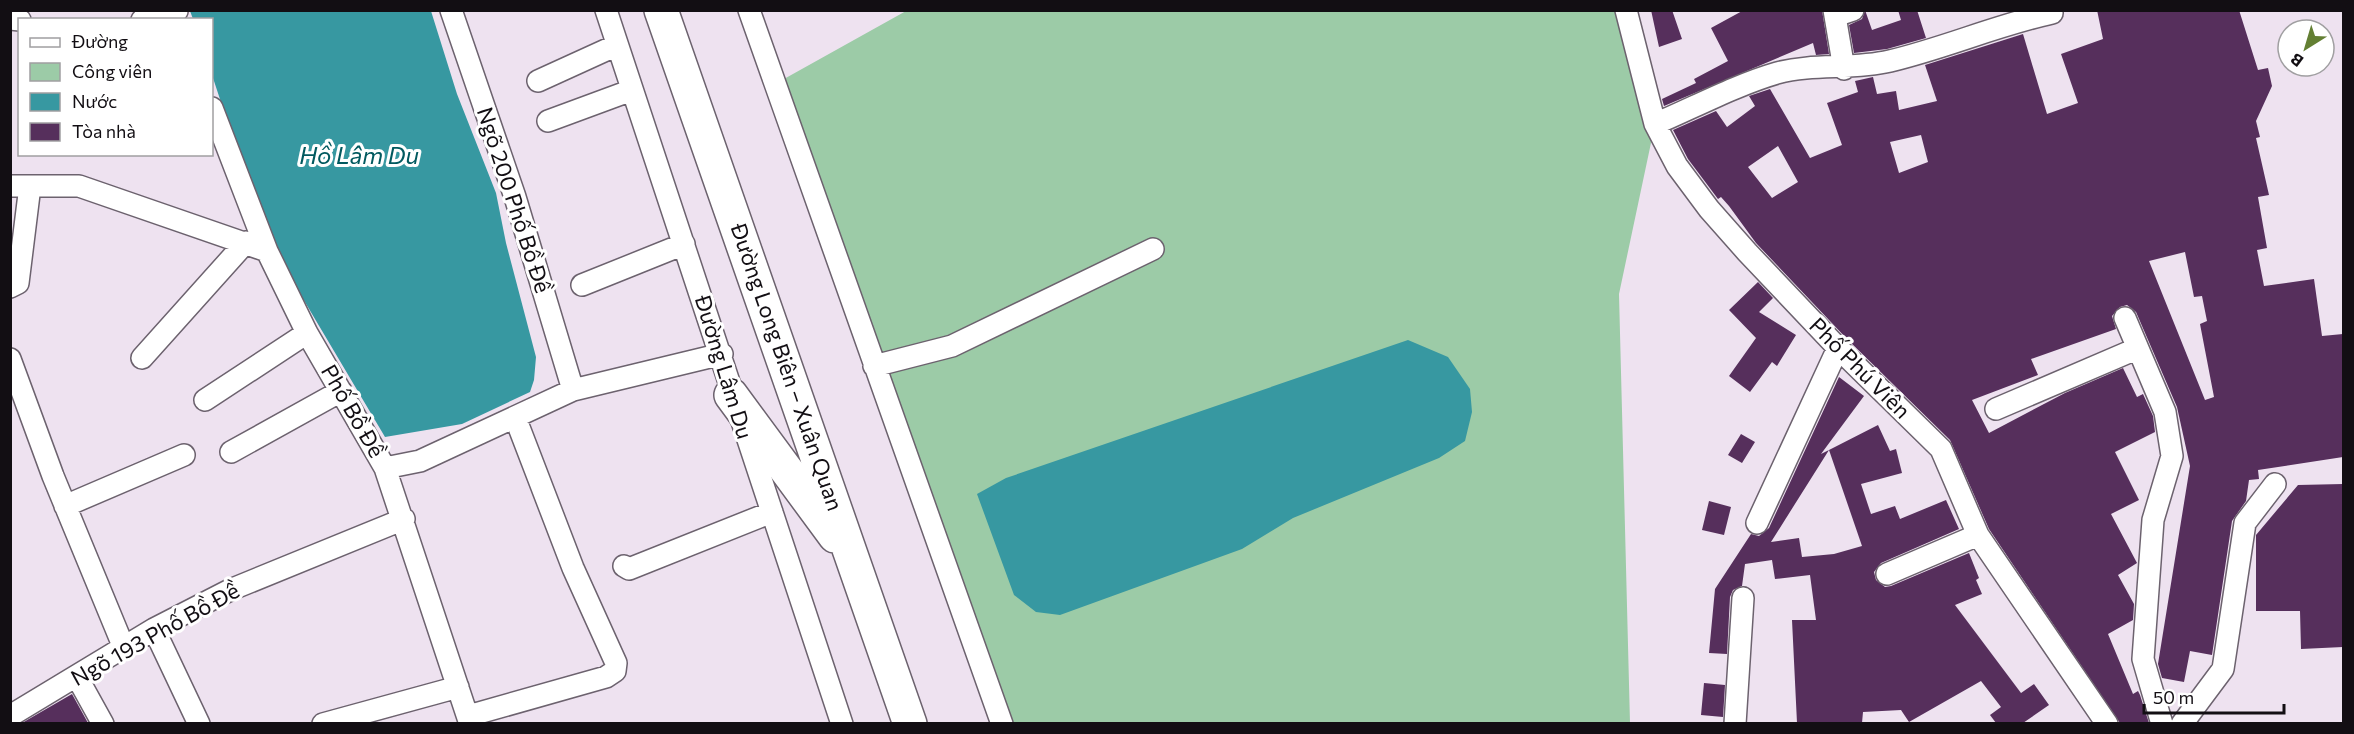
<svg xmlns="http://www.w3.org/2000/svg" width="2354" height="734" font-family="Commissioner,sans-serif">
<rect width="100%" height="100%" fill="#eee2f0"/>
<!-- green -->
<path fill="#9ccba7" d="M906,11H1621L1655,124L1619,294L1630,723H1002L775,84Z"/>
<!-- water -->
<path fill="#3798a1" d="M190,11H431L457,94L496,193L506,243L536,357L534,380L530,392L462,424L385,437L280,260L252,196L212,75V20L193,19Z
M1408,340L1448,357L1470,389L1472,412L1465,441L1439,458L1293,518L1242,549L1060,615L1036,612L1014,595L977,494L1006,478Z"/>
<!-- building -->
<path fill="#562f5c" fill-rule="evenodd" d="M1651,10H1672L1682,39L1659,47Z
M1744,10H1822L1829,54L1816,55L1813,43L1664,106L1662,99L1696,83L1694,79L1728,61L1711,28Z
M1865,10L1872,30L1901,20L1898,10H1917L1926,38L1887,49L1854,53L1849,25L1862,19Z
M2097,10H2239L2258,70L2268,68L2272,86L2256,121L2260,137L2256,138L2269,195L2258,197L2267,248L2257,250L2264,286L2314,279L2322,336L2343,334V457L2258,470L2259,479L2249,480L2246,501L2232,521L2212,655L2190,651L2184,682L2162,678L2158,664L2190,466L2177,407L2136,312L2127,305L2120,307L2112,316L2116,329L2031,359L2038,375L1972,400L1989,433L2065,393L2123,368L2137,397L2143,394L2153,416L2155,432L2115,452L2139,500L2111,514L2137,563L2118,575L2134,604L2133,620L2108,634L2133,694L2138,691L2140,695L2149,723H2120L1989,529L1950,440L1847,339L1756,243L1729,206L1721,197L1718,199L1688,159L1673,130L1716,111L1727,127L1755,106L1749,96L1770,89L1810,158L1842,145L1827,103L1858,92L1855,81L1873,77L1877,94L1896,91L1899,110L1937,101L1925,65L2023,34L2047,114L2078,103L2061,54L2103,39ZM1921,135L1928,162L1899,173L1890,142ZM1778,146L1798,182L1772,198L1748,167ZM2185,252L2194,297L2202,296L2207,321L2200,324L2214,397L2205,400L2149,261Z
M1758,282L1773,298L1759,312L1796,335L1777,366L1772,362L1750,392L1729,376L1756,338L1729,310Z
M1839,377L1864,396L1821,454L1829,450L1771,542L1799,538L1802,557L1834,554L1862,546L1829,450L1878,425L1890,451L1896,449L1902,473L1861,484L1871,514L1895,506L1900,519L1946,500L1959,529L1881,563L1874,572L1876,580L1885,587L1891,586L1969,553L1979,578L1976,580L1982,594L1955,605L2021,693L2034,684L2049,705L2023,723H1996L1990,715L2001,707L1981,681L1909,722L1901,710L1863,712L1862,723H1797L1792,620H1816L1810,575L1775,579L1772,560L1745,564L1742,586L1733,590L1730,597L1727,654L1709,653L1715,589L1751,534L1759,536L1769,528Z
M1741,434L1755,442L1742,463L1728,455Z
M2343,484V647L2301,649L2300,611H2256V535L2298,485Z
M1709,501L1731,507L1724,535L1702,530Z
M1704,683L1725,685L1723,717L1701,715Z
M72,694L88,723H22Z"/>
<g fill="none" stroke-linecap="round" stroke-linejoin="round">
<defs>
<path id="minor" d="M451,10L515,197L573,390
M606,10L842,724
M749,10L1002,724
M1626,10L1655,124L1677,166L1709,209L1747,252L1838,348L1941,449L1978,535L2107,724
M1834,10L1844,69
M1835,16L1853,10
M10,19L20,20
M142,20L177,11
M538,81L617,45
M212,108L267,251L307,333L385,468L470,724
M548,121L632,90
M1655,124C1695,107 1736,85 1777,73C1814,63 1853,70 1890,61C1945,48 1997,25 2052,13
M10,186H79L267,251
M582,285L684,244
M10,287L18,283L30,186
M2125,318L2165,412L2172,456L2153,520L2143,659L2162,724
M142,358L246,242
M10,359L53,476L124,648
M874,366L952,346L1153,249
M205,400L307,333
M1996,409L2136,349
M231,452L341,391
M385,468L420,461L573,390L722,354
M65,506L184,455
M1757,523L1838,348
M624,566L629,569L772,512
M1887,574L1978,535
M154,629L199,724
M77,677L103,724
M10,716L154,629L230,590L404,519
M468,716L606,677L615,671L616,663L573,568L515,417
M323,724L458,687
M1735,724L1743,598
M2182,724L2223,669L2245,523L2275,484"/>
<path id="primary" d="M661,10L910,724
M731,395L835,536"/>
</defs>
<!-- minor casing -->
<use href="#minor" stroke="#6c626e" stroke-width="24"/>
<!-- primary casing -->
<use href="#primary" stroke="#6c626e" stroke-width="36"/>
<!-- minor -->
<use href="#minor" stroke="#fff" stroke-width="21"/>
<!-- primary -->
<use href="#primary" stroke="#fff" stroke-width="33"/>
</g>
<g text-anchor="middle" stroke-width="6" stroke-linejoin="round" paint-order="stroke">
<!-- street labels -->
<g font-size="22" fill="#120e13" stroke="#fff">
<text transform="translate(514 200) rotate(72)" y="8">Ngõ 200 Phố Bồ Đề</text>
<text transform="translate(724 367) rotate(73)" y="8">Đường Lâm Du</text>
<text transform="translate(787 367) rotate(71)" y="8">Đường Long Biên – Xuân Quan</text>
<text transform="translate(1860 368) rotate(45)" y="8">Phố Phú Viên</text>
<text transform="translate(353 411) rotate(60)" y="8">Phố Bồ Đề</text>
<text transform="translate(155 634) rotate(-29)" y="8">Ngõ 193 Phố Bồ Đề</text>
</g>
<!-- water labels -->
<g font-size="24" font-style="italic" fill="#01595f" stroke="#fff">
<text x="359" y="164">Hồ Lâm Du</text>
</g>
</g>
<!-- border -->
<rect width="2354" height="734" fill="none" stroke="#120e13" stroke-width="24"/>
<!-- legend -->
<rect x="18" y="18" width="195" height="138" fill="#ffffff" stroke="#a09fa1" stroke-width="1.5"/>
<rect x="30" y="38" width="30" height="9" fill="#ffffff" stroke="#a09fa1" stroke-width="1.5"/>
<text x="72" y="48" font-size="18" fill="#120e13">Đường</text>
<rect x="30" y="63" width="30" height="18" fill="#9ccba7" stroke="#a09fa1" stroke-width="1.5"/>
<text x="72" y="78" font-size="18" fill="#120e13">Công viên</text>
<rect x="30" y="93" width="30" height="18" fill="#3798a1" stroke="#a09fa1" stroke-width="1.5"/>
<text x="72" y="108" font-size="18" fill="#120e13">Nước</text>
<rect x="30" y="123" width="30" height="18" fill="#562f5c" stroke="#a09fa1" stroke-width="1.5"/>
<text x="72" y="138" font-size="18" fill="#120e13">Tòa nhà</text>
<!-- north arrow -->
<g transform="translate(2306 48) rotate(217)"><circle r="28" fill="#ffffff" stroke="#a09fa1" stroke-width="1.5"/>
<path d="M0-4.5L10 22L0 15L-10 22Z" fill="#637f33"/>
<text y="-9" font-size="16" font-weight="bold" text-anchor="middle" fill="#120e13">B</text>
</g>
<!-- scale -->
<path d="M2144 704v9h140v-9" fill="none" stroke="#120e13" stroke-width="3"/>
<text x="2153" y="704" font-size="18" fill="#120e13" stroke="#ffffff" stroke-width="4.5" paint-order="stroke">50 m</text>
</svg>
